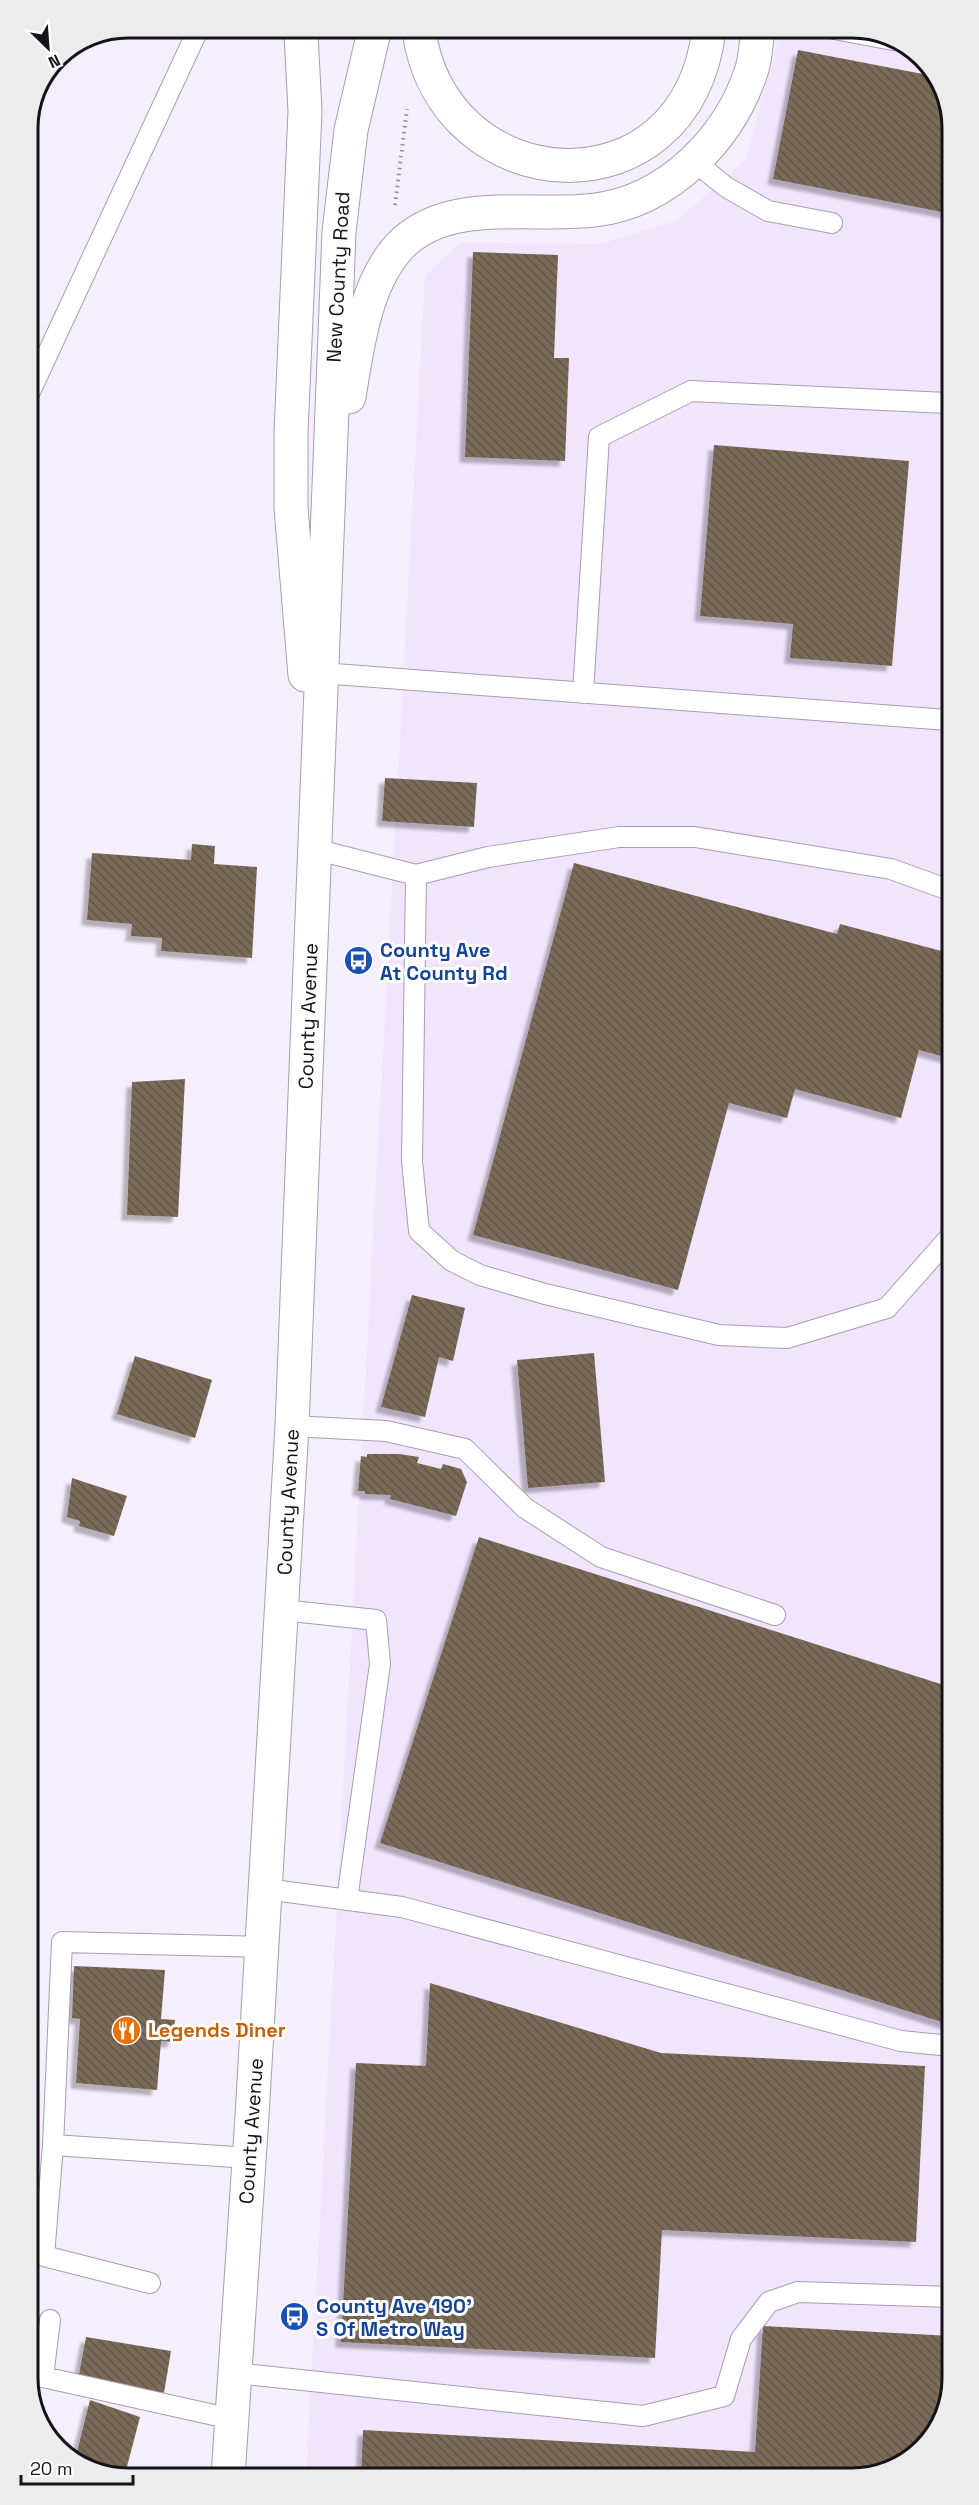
<svg xmlns="http://www.w3.org/2000/svg" width="979" height="2505" font-family="'Space Grotesk',sans-serif">
<defs>
<pattern id="building-back-hatch" width="6" height="6" patternUnits="userSpaceOnUse" patternTransform="scale(1.5)"><rect width="6" height="6" fill="#7a6b59"/><path d="M-1 5l2 2M0 0l6 6M5-1l2 2" fill="none" stroke="#635749"/></pattern>
<filter id="shadow"><feDropShadow dx="-5.5" dy="5.5" stdDeviation="1.5" flood-color="#0004"/></filter>
</defs>
<rect width="100%" height="100%" fill="#f5eefc"/>
<!-- built -->
<path fill="#f0e5fd" d="M858,27L913,48L947,96L952,2377L931,2438L883,2473L306,2477L425,276L460,243L601,244L678,220L746,159L781,28Z"/>
<!-- building -->
<path fill="url(#building-back-hatch)" filter="url(#shadow)" d="M798,50L933,76L947,96V213L773,179Z
M473,252L558,255L554,358H569L565,461L465,457Z
M714,445L909,461L892,666L790,658L793,624L700,616Z
M385,778L477,783L474,827L382,821Z
M192,844L215,846L214,864L257,867L252,958L161,951L162,938L131,936L132,924L87,920L92,853L191,860Z
M574,863L837,934L840,924L949,953L946,965L949,966V1058L919,1050L901,1118L795,1089L787,1118L729,1103L678,1290L473,1235Z
M185,1079L178,1217L127,1215L132,1082Z
M412,1295L465,1308L453,1361L439,1357L425,1417L381,1407Z
M594,1353L605,1482L528,1488L517,1360Z
M135,1356L212,1380L195,1438L117,1414Z
M367,1454H399L419,1457L417,1463L441,1469L443,1464L461,1469L467,1482L456,1516L390,1499L391,1495L365,1494V1491H358L361,1456L367,1457Z
M72,1478L127,1496L114,1536L79,1526L80,1521L67,1517Z
M479,1537L950,1687L951,2025L380,1843Z
M74,1966L165,1970L161,2019L175,2020L173,2042L161,2041L157,2090L76,2083L80,2019L72,2018Z
M430,1983L661,2053L925,2066L916,2242L662,2230L655,2358L341,2342L356,2063L426,2066Z
M763,2326L952,2336V2377L931,2438L883,2473L361,2476L363,2430L755,2452Z
M86,2337L171,2351L164,2393L78,2380Z
M90,2400L140,2417L124,2478L75,2460Z"/>
<g fill="none" stroke-linecap="round" stroke-linejoin="round">
<defs>
<path id="service" d="M829,28L893,40
M694,161L726,187L768,211L832,223
M28,396L196,34
M321,673L948,720
M583,693L599,437L691,391L947,403
M314,849L416,875L488,857L619,837H695L891,869L949,890
M416,875L412,1161L419,1231L452,1261L480,1275L545,1294L719,1335L787,1338L887,1308L949,1238
M292,1426L386,1431L465,1449L525,1508L601,1557L775,1615
M282,1610L376,1620L380,1664L347,1900
M265,1889L402,1907L901,2041L951,2046
M53,2145L44,2256L150,2283
M250,2158L53,2145L62,1942L262,1947
M50,2320L43,2377L232,2419
M235,2373L643,2416L724,2396L741,2339L769,2302L798,2292L952,2297"/>
<path id="secondary" d="M419,31C443,202 687,219 709,29
M301,33L305,111L291,433V508L305,675
M349,397C357,347 366,276 405,241C455,197 534,218 595,210C669,201 730,138 752,69C756,56 756,41 758,28
M228,2477L252,2116L292,1426L339,232L351,130L374,32"/>
</defs>
<!-- service casing -->
<use href="#service" stroke="#a79db3" stroke-width="22"/>
<!-- secondary casing -->
<use href="#secondary" stroke="#a79db3" stroke-width="35"/>
<!-- path -->
<path stroke="#928d98" stroke-width="4" stroke-dasharray="1.5 4.5" stroke-linecap="butt" d="M395,205L407,109"/>
<!-- service -->
<use href="#service" stroke="#fff" stroke-width="20"/>
<!-- secondary -->
<use href="#secondary" stroke="#fff" stroke-width="33"/>
</g>
<!-- icons -->
<defs>
<symbol id="bus-disc" viewBox="-11 -11 22 22"><circle r="9.5" fill="#1a4fb4" stroke="#fff"/><path d="M-5-6H5V4H4V6H2V4H-2V6H-4V4H-5ZM-3.5-4V0h7V-4ZM-3.5 1.2v1.5H-2V1.2ZM2 1.2v1.5H3.5V1.2Z" fill="#fff"/></symbol>
<symbol id="restaurant-disc" viewBox="-11 -11 22 22"><circle r="9.5" fill="#e8710a" stroke="#fff"/><path d="M-5-6h1v4h1v-4h1v4h1v-4h1v5L-1.5 .5V6h-2V.5L-5-1ZM5-6V6H3V1.5H1.5Q1.5-4 5-6Z" fill="#fff"/></symbol>
</defs>
<g fill-rule="evenodd">
<use href="#bus-disc" x="342" y="944" width="33" height="33"/>
<use href="#restaurant-disc" x="110" y="2014" width="33" height="33"/>
<use href="#bus-disc" x="278" y="2300" width="33" height="33"/>
</g>
<g text-anchor="middle" stroke-width="6" stroke-linejoin="round" paint-order="stroke">
<!-- street labels -->
<g font-size="20" fill="#15121a" stroke="#fff">
<text transform="translate(338 277) rotate(-87)" y="7">New County Road</text>
<text transform="translate(308 1016) rotate(-88)" y="7">County Avenue</text>
<text transform="translate(288 1502) rotate(-87)" y="7">County Avenue</text>
<text transform="translate(251 2131) rotate(-86)" y="7">County Avenue</text>
</g>
<!-- transit labels -->
<g font-size="20" font-weight="bold" fill="#164399" stroke="#fff" text-anchor="start">
<text x="380" y="957">County Ave<tspan x="380" dy="23">At County Rd</tspan></text>
<text x="316" y="2313">County Ave 190'<tspan x="316" dy="23">S Of Metro Way</tspan></text>
</g>
<!-- food labels -->
<g font-size="20" font-weight="bold" fill="#c56008" stroke="#fff" text-anchor="start">
<text x="148" y="2037">Legends Diner</text>
</g>
</g>
<!-- crop -->
<path d="M0 0H979V2505H0ZM128 38H852A90 90 0 0 1 942 128V2378A90 90 0 0 1 852 2468H128A90 90 0 0 1 38 2378V128A90 90 0 0 1 128 38Z" fill="#ececed" fill-rule="evenodd"/>
<path fill="none" stroke="#15121a" stroke-width="3" d="M128 38H852A90 90 0 0 1 942 128V2378A90 90 0 0 1 852 2468H128A90 90 0 0 1 38 2378V128A90 90 0 0 1 128 38Z"/>
<!-- north arrow -->
<g transform="translate(48 48) rotate(155)" stroke="#ffffff" stroke-width="4.5" paint-order="stroke">
<path d="M0-4.5L10 22L0 15L-10 22Z" fill="#15121a"/>
<text y="-9" font-size="16" font-weight="bold" text-anchor="middle" fill="#15121a">N</text>
</g>
<!-- scale -->
<path d="M21 2475v9h112v-9" fill="none" stroke="#15121a" stroke-width="3"/>
<text x="30" y="2475" font-size="18" fill="#15121a" stroke="#ffffff" stroke-width="4.5" paint-order="stroke">20 m</text>
</svg>
